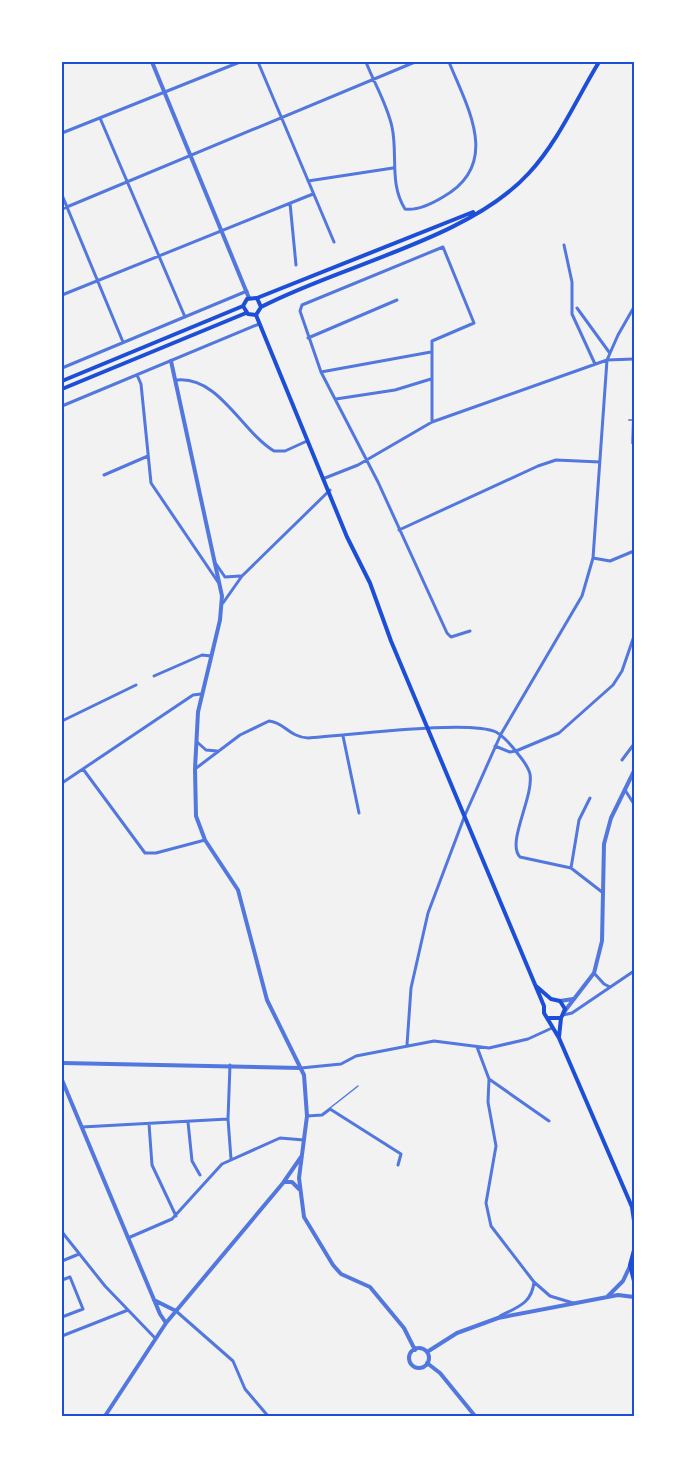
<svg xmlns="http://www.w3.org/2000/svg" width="696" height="1478" font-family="Rubik,sans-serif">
<rect width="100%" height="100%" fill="#f2f2f2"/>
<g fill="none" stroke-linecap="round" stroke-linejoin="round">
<!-- service -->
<path stroke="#5277de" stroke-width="1.5" d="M330,1108L358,1086"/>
<!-- minor -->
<path stroke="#5277de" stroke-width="3" d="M258,62L334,242
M366,62C374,83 387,104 392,127C398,154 389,184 405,209C417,211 433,203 443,197C502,164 467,107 449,62
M100,118L185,317
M62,133L240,62
M308,181L393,168
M62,195L123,342
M290,203L296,265
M62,209L415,62
M564,245L572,282V314L595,364
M62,295L313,194
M577,308L609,352
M308,338L397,300
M62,368L247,291
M321,372L431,352
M137,375L141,384L151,483L218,582
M177,380C219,376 242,432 274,451H285L307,441
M336,399L395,390L431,379
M62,406L259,324
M432,422V341L474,323L443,247L302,305L300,311L321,372L378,482L447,633L451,637L470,631
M104,475L148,456
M325,478L358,465L432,422L607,360L634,359
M399,530L538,466L556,460L600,462
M593,558L610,561L634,551
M216,564L225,577L240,576
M223,603L242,576L330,490
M154,676L202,655L211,656
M62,721L136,685
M343,736L359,813
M197,742L206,750L217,751
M495,746L510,752L516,751
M516,751L559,733L613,685L622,671L634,636
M622,760L634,744
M83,769L145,853H156L205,840
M195,769L240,735L269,721C284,722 289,737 308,738C345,736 469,719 496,732C505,737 512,746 518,754C523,760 528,766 530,774C534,797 506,843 520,857L571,868L602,892
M62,783L193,695L201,694
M625,790L634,804
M571,868L579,820L590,798
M594,973L604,984L610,987
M563,1015L572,1013L634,971
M407,1045L411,988L428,913L465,815L501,734L582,596L593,558L607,360L618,335L634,307
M477,1047L489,1079L549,1121
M230,1065L228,1119L231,1159
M301,1068L341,1064L356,1056L434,1041L489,1048L528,1039L552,1028
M489,1079L488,1102L496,1146L486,1203L491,1226L534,1282L550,1296L573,1303
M307,1116L322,1115L330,1109L401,1154L398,1165
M188,1122L192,1161L200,1175
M149,1124L152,1165L176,1216
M82,1127L228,1119
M62,1232L105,1286L155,1338
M128,1238L172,1219L222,1164L280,1138L304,1140
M62,1261L79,1254
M62,1280L70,1277L83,1309L62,1317
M176,1311L233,1361L245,1389L268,1416
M500,1316C518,1307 532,1303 534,1282
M62,1336L128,1310"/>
<!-- tertiary -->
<path stroke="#5277de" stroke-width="4" d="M152,62L249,298
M171,361L222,596L220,620L198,712L195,769L196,816L205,840L238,890L267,1000L304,1075L307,1116L299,1178L304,1217L333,1265L341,1274L370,1287L404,1328L415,1350
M560,1001L573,999
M564,1012L594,973L602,941L604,844L611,818L634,771
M62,1063L300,1068
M62,1080L160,1314L166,1323
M284,1182H292L299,1189
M608,1296L623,1281L630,1266
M154,1300L176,1311
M409 1358a10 10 0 1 1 20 0a10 10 0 1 1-20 0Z
M427,1352L457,1333L498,1318L618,1295L634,1297
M427,1363L440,1373L475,1416
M105,1416L166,1323L283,1183L301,1157"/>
<!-- secondary -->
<path stroke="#1d4ed8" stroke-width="4" d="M257,298L473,212
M243,306L247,299L257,298L261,307L256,315
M243,306L248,314L256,315
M261,307C341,265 469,239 529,173C558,142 577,98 599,62
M256,315L347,537L370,583L391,641L544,1006V1013L559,1038L632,1207L634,1221
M62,381L243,306
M62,389L246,313
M536,986L551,999
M549,1018H561L565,1009L560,1001L551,999
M559,1037L561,1018
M634,1250L630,1265L634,1281"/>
<!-- rail -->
<path stroke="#7290e2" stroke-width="2" d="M629,420H633L632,443"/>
</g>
<!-- border -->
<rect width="696" height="1478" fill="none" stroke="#ffffff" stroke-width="126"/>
<rect x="63" y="63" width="570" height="1352" fill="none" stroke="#1d4ed8" stroke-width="2"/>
</svg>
